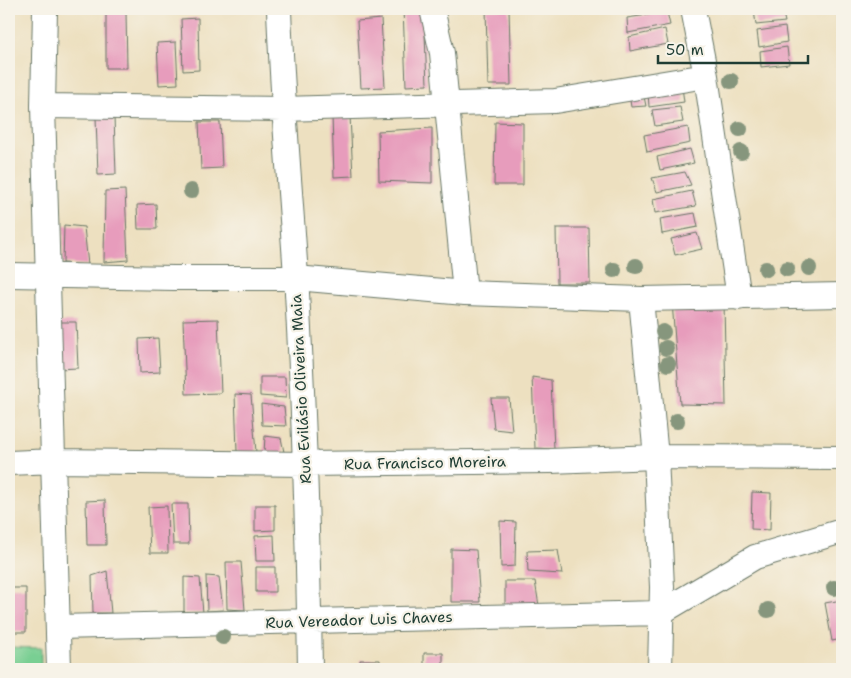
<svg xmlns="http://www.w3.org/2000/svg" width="851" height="678" font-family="'Shantell Sans',sans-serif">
<rect width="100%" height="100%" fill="#f7f3e8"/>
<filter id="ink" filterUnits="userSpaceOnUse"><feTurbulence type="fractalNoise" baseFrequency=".02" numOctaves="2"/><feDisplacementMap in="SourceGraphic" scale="10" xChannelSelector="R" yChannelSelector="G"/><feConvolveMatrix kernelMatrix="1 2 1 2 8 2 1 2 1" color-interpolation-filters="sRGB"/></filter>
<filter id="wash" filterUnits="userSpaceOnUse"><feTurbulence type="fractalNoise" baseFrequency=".0096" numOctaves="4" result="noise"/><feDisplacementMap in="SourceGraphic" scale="20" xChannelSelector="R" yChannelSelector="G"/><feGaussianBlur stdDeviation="1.12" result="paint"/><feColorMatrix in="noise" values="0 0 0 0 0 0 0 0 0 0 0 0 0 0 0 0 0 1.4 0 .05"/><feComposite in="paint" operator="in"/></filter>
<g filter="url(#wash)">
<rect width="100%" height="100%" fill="#ede0c0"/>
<!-- green -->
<path fill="#79cf93" stroke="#4c8664" d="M9,647L41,648V669H9Z"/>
<g id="blocks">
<!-- building -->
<path fill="#e79cbc" d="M403,9H424L427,85L406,86Z
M486,9H509L511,85H488Z
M763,9H782L785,22L756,25L754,10Z
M106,11L126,12L127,68H106Z
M667,12L670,25L628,33L627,18Z
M198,18L199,70L183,71L181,19Z
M381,19L385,87L361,88L357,21Z
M785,27L787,42L759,47L757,31Z
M665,29L668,44L630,51L629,37Z
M176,42L178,84L159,85L157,43Z
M787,47L789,64L761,67L760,51Z
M682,87L684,102L649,107L648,92Z
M643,92L646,106L631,107L629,94Z
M680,107L683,122L655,126L652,110Z
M332,116H350L353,176L334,177Z
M96,117H114L116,174L98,175Z
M199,122H220L222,168L201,169Z
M495,122L523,123V185H494Z
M688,127L690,143L647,152L644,135Z
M432,128V183L379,181L378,131Z
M690,149L694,163L660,170L657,157Z
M685,172L691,185L657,192L652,178Z
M125,190L128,260L104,262L105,191Z
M692,191L696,206L655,213L653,199Z
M156,204L157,229H138L137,205Z
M695,213L698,227L662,234L660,219Z
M64,225L84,227L88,265L63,263Z
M556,228H589L590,283H557Z
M697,233L702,249L675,255L671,239Z
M672,302H724L726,405L680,404Z
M218,319L221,393L186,394L183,320Z
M56,322H76L78,368L58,369Z
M158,338L160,372L140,373L139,339Z
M260,377H285L286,398L260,396Z
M532,377L551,380L554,449L535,448Z
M235,394L251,395L256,452H237Z
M491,398H509L512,431L494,429Z
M261,404L284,407L286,426L262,425Z
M265,436L281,438L284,452L264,453Z
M752,492L771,493L770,530L751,529Z
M105,500L106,545H87L86,501Z
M171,504H188L189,544H173Z
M255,505H275V530L255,531Z
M167,506L168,553H150L148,507Z
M500,521L516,522L515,566L501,567Z
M274,535L275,561H256L255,536Z
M451,549L476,550L480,602H451Z
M558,550L562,574L528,572L527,551Z
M226,562H241L245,610L227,609Z
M256,567H275V592H256Z
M107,571L111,613H93L92,576Z
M206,576L219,577L223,610L207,611Z
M184,577L200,578L203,613H184Z
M505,581H535L539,606L505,607Z
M9,588H26V632H9Z
M842,600V639L832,641L825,603Z
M424,653H443V669H424Z
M360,660H380V669H360Z"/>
</g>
</g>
<g filter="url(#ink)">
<use href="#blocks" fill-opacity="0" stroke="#677665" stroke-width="1"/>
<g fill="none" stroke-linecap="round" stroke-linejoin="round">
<defs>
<path id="street" d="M45,9L43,106L59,669
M279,9C282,98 290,187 296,276C304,407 308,538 310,669
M432,9L442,53L465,293
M693,9L706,76L739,298
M43,106L283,109L555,101L706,76
M9,275L174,278H296L465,293L641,299L842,295
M641,299L656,457L662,587L660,669
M9,463L54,461L305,464L550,461L656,457L842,458
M58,627L660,613L755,557L842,531"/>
</defs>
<!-- street casing -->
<use href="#street" stroke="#677665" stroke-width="26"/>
<!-- street -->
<use href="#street" stroke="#fff" stroke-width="24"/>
</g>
<!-- trees -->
<g fill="#86967d">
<circle cx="731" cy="81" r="8"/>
<circle cx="740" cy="129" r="8"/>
<circle cx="741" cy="152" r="8"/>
<circle cx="191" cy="191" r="8"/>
<circle cx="636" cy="266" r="8"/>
<circle cx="809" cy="268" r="8"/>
<circle cx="766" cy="269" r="8"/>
<circle cx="787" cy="269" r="8"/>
<circle cx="614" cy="270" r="8"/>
<circle cx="663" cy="332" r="8"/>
<circle cx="666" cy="348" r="8"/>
<circle cx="668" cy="364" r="8"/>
<circle cx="677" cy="421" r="8"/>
<circle cx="834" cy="588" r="8"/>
<circle cx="768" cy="610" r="8"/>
<circle cx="223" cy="637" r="8"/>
</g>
</g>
<g text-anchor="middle" stroke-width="4.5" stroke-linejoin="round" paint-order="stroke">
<!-- street labels -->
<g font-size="15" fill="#1f3d34" stroke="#f7f3e8">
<text transform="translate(301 389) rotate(-93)" y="5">Rua Evilásio Oliveira Maia</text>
<text transform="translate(425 463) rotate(-1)" y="5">Rua Francisco Moreira</text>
<text transform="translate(359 620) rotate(-2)" y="5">Rua Vereador Luis Chaves</text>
</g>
</g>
<!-- margin -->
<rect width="851" height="678" fill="none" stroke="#f7f3e8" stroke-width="30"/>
<!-- scale -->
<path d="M658 55v8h150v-8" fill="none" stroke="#1f3d34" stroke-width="2.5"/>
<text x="666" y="55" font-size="15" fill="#1f3d34" stroke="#f7f3e8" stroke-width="4" paint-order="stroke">50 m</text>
</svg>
